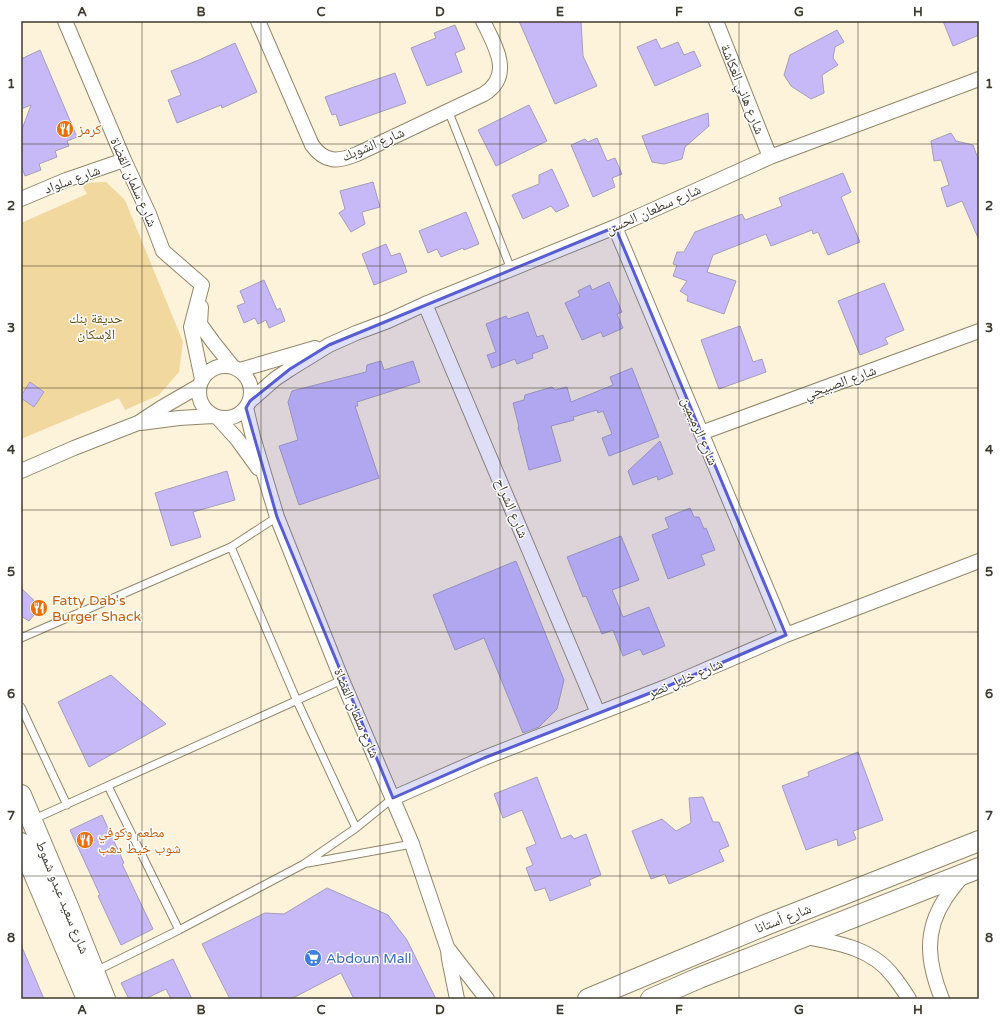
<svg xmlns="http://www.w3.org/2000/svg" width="1000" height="1020" font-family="'Varela Round','Noto Naskh Arabic',sans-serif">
<rect width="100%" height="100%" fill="#fdf2da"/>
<!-- green -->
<path fill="#f1d89e" d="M106,182L125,200L183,342L179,372L159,395L125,410L119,398L21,439V223L87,194L81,183Z"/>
<!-- building -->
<path fill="#c7b8f8" stroke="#a59ebc" d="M519,21H581L583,56L597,86L555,104Z
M943,21H979V35L953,46Z
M455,25L465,49L455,53L462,72L427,86L411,48L436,38L434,33Z
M837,30L844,42L835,47L833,58L838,65L822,75L824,93L811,99L791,86L784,75L790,55Z
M656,39L661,49L678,42L684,55L694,51L701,66L655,86L637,47Z
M235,43L257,92L222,108L221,105L177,123L168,100L181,95L171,71L199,60Z
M40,50L77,137L67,141L69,146L55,151L57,157L39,164L41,170L25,176L21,165V132L31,105L21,109V59Z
M395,73L406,103L340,126L336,114L332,115L325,97Z
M529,105L547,141L496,166L478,130Z
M708,113L709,126L685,147L682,159L664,164L652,162L642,136Z
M951,133L956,141L973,145L977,156L979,157V240L962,201L947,207L941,188L949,185L941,160L934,161L931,141Z
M597,138L607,161L615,158L622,174L612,178L615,187L593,197L571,145L585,139L588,142Z
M552,169L569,206L556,212L551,206L523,219L512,195L539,184V175Z
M843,173L851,192L841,197L860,242L828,255L818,232L813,234L812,230L771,246L766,234L713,255L707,272L736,281L724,314L687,301L688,296L680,291L687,281L673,276L677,265L673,264L677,252H684L695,232L742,214L745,220L782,206L779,198Z
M373,182L380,207L362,212L365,224L351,232L339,213L345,209L340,191Z
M466,212L479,244L464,250L463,248L441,257L437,249L428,253L419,231Z
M386,244L391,256L400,253L407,272L374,285L362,254Z
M264,280L277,310L280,308L285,321L269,328L266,320L258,324L255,318L244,323L237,306L245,303L240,291Z
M609,282L622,312L617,314L623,328L603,337L601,332L582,340L565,303L580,296L578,291L590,285L592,290Z
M884,283L904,330L885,338L888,344L860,355L838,301Z
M528,312L537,337L543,335L548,348L532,354L533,358L517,364L515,359L492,368L487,355L496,352L486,324L506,316L508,319Z
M740,326L753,362L762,359L766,372L719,389L701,340Z
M381,361L384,370L413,361L420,382L357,402L358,406H355L379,478L299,505L279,446L298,440L288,402L292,391L366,372L367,365Z
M632,368L659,437L609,456L602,438L612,434L603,411L598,413L597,410L573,417L574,420L551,426L561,461L529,470L518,427H519L513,403L524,400L525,395L552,387L555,390L567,387L571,402L613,385L610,377Z
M30,382L44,392L34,407L21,398V396Z
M660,441L673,474L658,480L657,476L633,485L628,471Z
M227,471L235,500L193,512L201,537L171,546L155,493Z
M690,508L694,517H699L704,529L706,528L715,550L701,555L705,565L668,579L652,535L669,528L665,518Z
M621,536L639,580L612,590L623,617L649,607L665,646L643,655L640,649L623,656L613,630L602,634L586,596L583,597L567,557Z
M516,561L564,680L557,709L539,727L523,733L484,638L455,650L433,595Z
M21,588L41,607L29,621L21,616Z
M111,675L166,724L89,767L58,702Z
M858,752L883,820L853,831L856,839L838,846L837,839L806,850L782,786L809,776L808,772Z
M537,777L561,839L571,835L574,839L586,834L601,875L589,880L591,885L550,901L545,888L535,891L526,868L533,865L526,848L536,844L522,810L503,818L494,794Z
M703,797L713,822H719L729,846L719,850L724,861L669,884L665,874L651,879L632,831L662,819L676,831L691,823L689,798Z
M102,815L124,863L122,864L153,929L121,945L98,896L100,895L70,830Z
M327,888L388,915L407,940L436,999H354L341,973L291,999H230L202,944L265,913L284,914Z
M21,945L44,999H21Z
M173,959L192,999H171L166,989L145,999H129L121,983Z"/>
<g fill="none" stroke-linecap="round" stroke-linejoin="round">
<defs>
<path id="lane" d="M448,110L511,269
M231,547L297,701L356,828
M21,638L231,547L277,517
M21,707L67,805
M108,786L179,930
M32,820L342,680
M308,863L412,844
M96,971L179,930L304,864L356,828L393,798"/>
<path id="street" d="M65,21L124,160L149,214L163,251L202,285
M258,21L312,145C325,163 338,162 357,154L484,94C514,75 495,46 483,21
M716,21L770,157
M21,199L66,180L124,160
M615,227L786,635
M425,304L598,713
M201,307L200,324L213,342L233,367
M199 392a26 26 0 1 1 52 0a26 26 0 1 1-52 0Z
M240,370L315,348
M202,379L191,327L202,285
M250,401L275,379L290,369L329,345L356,333L388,321L425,304L615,227L770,157L979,79
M246,408L253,437L277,517L342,680L412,844L448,950L449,959L457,999
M218,418L237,439L258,468
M141,423L179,418L213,416
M701,433L979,331
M21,471L74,448L138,423L161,408L199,386
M393,798L484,758L668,686L786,635L979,561
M806,937C838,943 872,948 893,976C899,983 904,991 909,999
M449,950L487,999
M942,999C928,964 923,933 945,899C950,891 957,883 963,875"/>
<path id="secondary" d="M21,795L69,909L105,999
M21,843L87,999
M588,999L768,924L979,841
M651,999L699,978L979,868"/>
</defs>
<!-- lane casing -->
<use href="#lane" stroke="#93876a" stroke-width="9"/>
<!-- street casing -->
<use href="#street" stroke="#93876a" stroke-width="16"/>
<!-- secondary casing -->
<use href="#secondary" stroke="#93876a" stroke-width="22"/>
<!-- lane -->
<use href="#lane" stroke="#fff" stroke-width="7"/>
<!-- street -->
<use href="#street" stroke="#fff" stroke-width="14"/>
<!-- secondary -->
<use href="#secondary" stroke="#fff" stroke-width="20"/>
</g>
<!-- marked area -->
<path fill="#585dd4" fill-opacity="0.2" stroke="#585dd4" stroke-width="3" stroke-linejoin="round" d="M615,227L786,635L668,686L484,758L393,798L277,517L246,408L250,401L290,369L329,345Z"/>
<!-- grid -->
<path fill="none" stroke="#3f3a2e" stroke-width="1" stroke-opacity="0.55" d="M142,21V999M261,21V999M380,21V999M500,21V999M620,21V999M739,21V999M858,21V999M21,144H979M21,266H979M21,388H979M21,510H979M21,632H979M21,754H979M21,876H979"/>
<!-- icons -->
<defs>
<symbol id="restaurant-disc" viewBox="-11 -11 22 22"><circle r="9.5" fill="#e8710a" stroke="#fff"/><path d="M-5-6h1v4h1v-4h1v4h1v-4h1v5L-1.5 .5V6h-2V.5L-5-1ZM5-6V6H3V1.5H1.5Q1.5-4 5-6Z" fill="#fff"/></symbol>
<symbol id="supermarket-disc" viewBox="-11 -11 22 22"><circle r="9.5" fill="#3f7fe0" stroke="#fff"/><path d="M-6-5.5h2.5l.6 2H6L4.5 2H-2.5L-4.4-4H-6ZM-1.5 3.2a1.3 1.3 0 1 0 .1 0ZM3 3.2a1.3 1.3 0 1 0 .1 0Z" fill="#fff"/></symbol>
</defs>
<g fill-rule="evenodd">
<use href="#restaurant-disc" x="55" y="119" width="20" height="20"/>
<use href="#restaurant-disc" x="29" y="598" width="20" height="20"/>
<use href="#restaurant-disc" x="75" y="830" width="20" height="20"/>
<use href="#supermarket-disc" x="303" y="948" width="20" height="20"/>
</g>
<g text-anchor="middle" stroke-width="3" stroke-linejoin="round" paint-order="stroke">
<!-- street labels -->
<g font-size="14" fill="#3f3a2e" stroke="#fff">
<text transform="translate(743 89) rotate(68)" y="5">شارع هاني العكاشة</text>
<text transform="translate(373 144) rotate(-23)" y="5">شارع الشوبك</text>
<text transform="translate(72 179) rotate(-20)" y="5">شارع سلواد</text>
<text transform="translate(134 182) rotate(66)" y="5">شارع سلمان القضاة</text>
<text transform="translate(653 209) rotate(-24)" y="5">شارع سطعان الحسن</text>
<text transform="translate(840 382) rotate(-20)" y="5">شارع الصبيحي</text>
<text transform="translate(700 431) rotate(67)" y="5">شارع الرميمين</text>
<text transform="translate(512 508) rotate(67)" y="5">شارع الشراح</text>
<text transform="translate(685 678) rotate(-23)" y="5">شارع خليل نصر</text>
<text transform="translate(357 713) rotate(67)" y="5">شارع سلمان القضاة</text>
<text transform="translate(63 897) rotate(68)" y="5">شارع سعيد عبدو شموط</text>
<text transform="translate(783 918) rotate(-21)" y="5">شارع أستانا</text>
</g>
<!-- food labels -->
<g font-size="14" fill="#c56008" stroke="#fff" text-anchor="start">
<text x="78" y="134">كرمز</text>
<text x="52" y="605">Fatty Dab's<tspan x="52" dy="16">Burger Shack</tspan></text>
<text x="98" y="837">مطعم وكوفي<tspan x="98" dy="16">شوب خيط دهب</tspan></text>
</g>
<!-- park labels -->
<g font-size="14" fill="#68500e" stroke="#fff">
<text x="96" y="323">حديقة بنك<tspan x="96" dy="16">الإسكان</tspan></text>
</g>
<!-- shop labels -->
<g font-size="14" fill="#366cbe" stroke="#fff" text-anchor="start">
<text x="326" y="963">Abdoun Mall</text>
</g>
</g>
<!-- border -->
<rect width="1000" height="1020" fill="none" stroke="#ffffff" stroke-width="44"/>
<rect x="22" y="22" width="956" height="976" fill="none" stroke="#3f3a2e" stroke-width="1.5"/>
<g font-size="13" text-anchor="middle" font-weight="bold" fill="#3f3a2e">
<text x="82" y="16">A</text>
<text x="201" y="16">B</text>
<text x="321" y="16">C</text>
<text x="440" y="16">D</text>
<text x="560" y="16">E</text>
<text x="679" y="16">F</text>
<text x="799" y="16">G</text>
<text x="918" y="16">H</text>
<text x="11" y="88">1</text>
<text x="989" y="88">1</text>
<text x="11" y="210">2</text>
<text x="989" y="210">2</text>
<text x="11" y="332">3</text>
<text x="989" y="332">3</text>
<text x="11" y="454">4</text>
<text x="989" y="454">4</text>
<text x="11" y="576">5</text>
<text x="989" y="576">5</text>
<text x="11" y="698">6</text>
<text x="989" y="698">6</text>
<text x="11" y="820">7</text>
<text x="989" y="820">7</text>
<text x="11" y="942">8</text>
<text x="989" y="942">8</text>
<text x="82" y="1014">A</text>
<text x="201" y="1014">B</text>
<text x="321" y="1014">C</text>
<text x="440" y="1014">D</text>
<text x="560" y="1014">E</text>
<text x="679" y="1014">F</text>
<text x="799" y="1014">G</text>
<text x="918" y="1014">H</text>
</g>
</svg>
